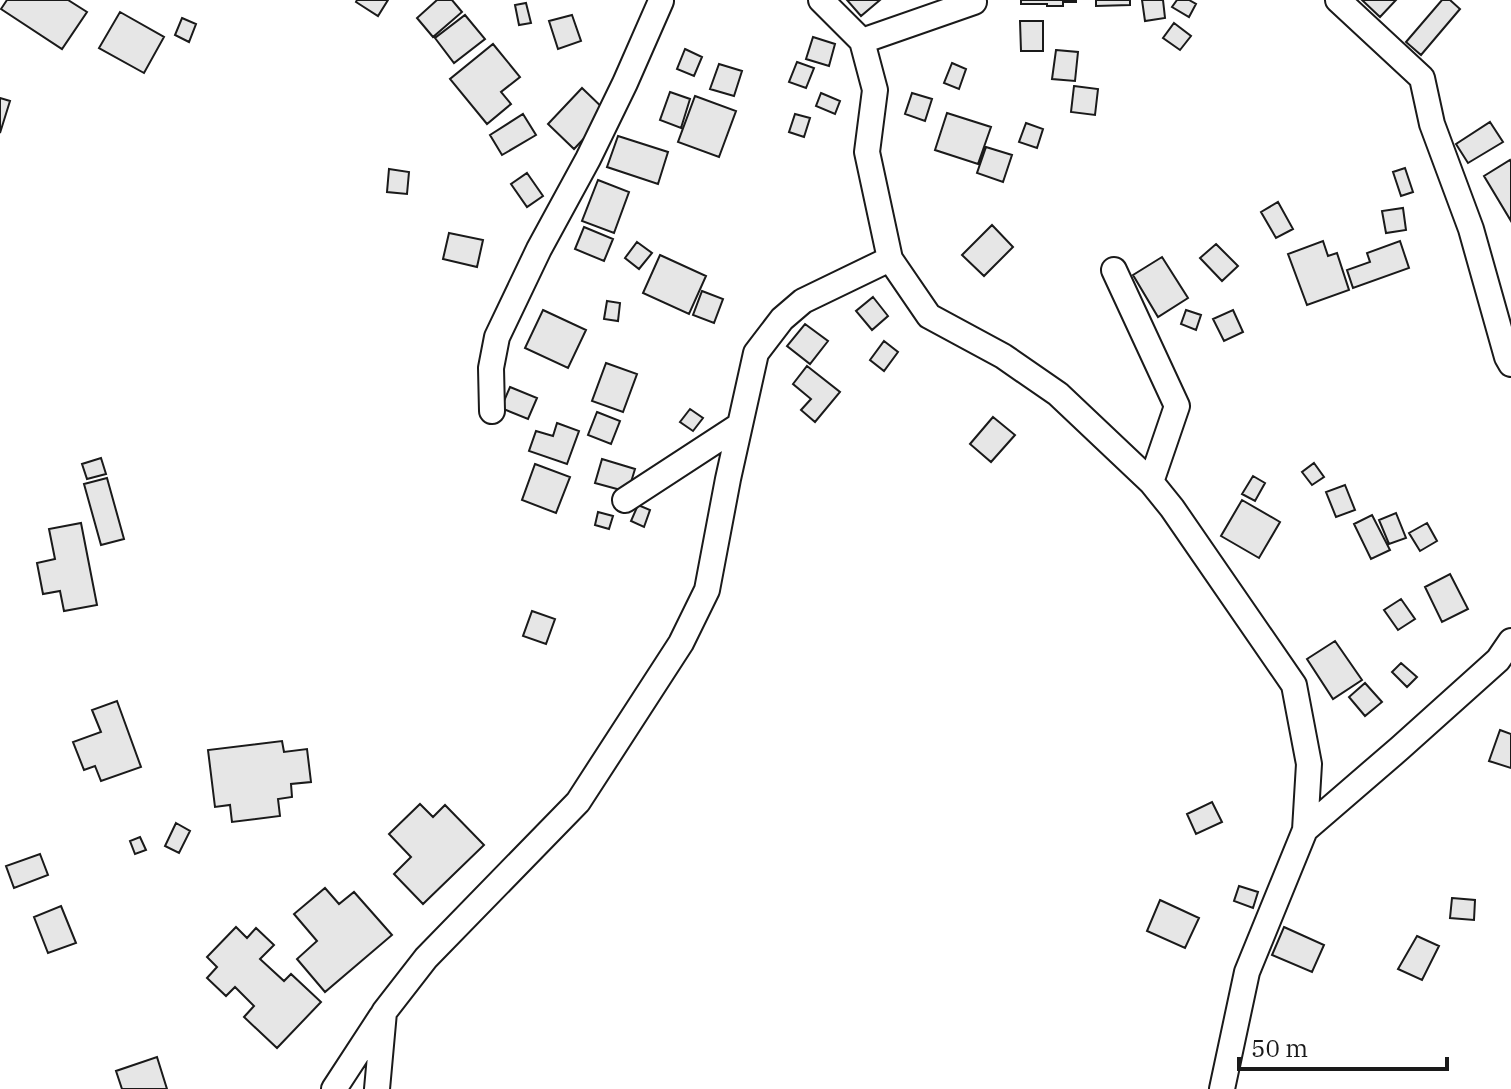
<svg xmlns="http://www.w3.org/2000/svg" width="1511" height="1089" font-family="'IBM Plex Serif',serif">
<rect width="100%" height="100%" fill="#fff"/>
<!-- building -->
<path fill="#e6e6e6" stroke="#1a1a1a" stroke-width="2" d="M7,0H68L87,12L62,49L1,9Z
M357,0H388L378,16L356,2Z
M437,0H452L462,12L433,37L417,18Z
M847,0H880L861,16Z
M1021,0H1076V2H1063V6H1047V4H1021Z
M1096,0H1130V5L1096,6Z
M1142,0H1163L1165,18L1145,21Z
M1177,0H1189L1196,4L1189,17L1172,7Z
M1362,0H1396L1380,17Z
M1442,0H1450L1460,9L1421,55L1406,42Z
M526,3L531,23L519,25L515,5Z
M120,12L164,37L144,73L99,48Z
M465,15L485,39L454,63L435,38Z
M572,15L581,41L558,49L549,21Z
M182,18L196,24L189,42L175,35Z
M1020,21H1043V51H1021Z
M1174,23L1191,36L1180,50L1163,38Z
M813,37L835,44L829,66L806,59Z
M493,44L520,77L501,92L511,104L487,124L450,79Z
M685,49L702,57L694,76L677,69Z
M1056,50L1078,52L1075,81L1052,79Z
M797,62L814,68L806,88L789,82Z
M952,63L966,69L959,89L944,83Z
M719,64L742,71L734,96L710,89Z
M1074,86L1098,89L1095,115L1071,112Z
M582,88L608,113L574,149L548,124Z
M670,92L690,99L681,128L660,120Z
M821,93L840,101L835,114L816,106Z
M912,93L932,99L925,121L905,114Z
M695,96L736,111L719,157L678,142Z
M0,98L10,101L0,133Z
M947,113L991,127L978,164L935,150Z
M523,114L536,135L502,155L490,135Z
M795,114L810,118L804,137L789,132Z
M1490,122L1503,142L1468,163L1456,144Z
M1026,123L1043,129L1037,148L1019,142Z
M618,136L668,152L658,184L607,167Z
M986,147L1012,155L1003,182L977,173Z
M1510,160L1511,162V221L1484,176Z
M1405,168L1413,192L1401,196L1393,172Z
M389,169L409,172L407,194L387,192Z
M527,173L543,196L527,207L511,184Z
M598,180L629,192L614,233L582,221Z
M1278,202L1293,229L1276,238L1261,212Z
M1403,208L1406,230L1386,233L1382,211Z
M992,225L1013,247L984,276L962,255Z
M584,227L613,239L604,261L575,249Z
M449,233L483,240L477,267L443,259Z
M1323,241L1328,256L1337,253L1349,290L1307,305L1288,254Z
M1400,241L1409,268L1353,288L1347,270L1370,262L1367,253Z
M637,242L652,253L639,269L625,258Z
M1216,244L1238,266L1222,281L1200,258Z
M660,255L706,276L689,314L643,293Z
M1162,257L1188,298L1158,317L1133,275Z
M702,291L723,299L714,323L693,315Z
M873,297L888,316L872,330L856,311Z
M607,301L620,303L618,321L604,319Z
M543,310L586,330L568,368L525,348Z
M1186,310L1201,315L1196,330L1181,324Z
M1233,310L1243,332L1224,341L1213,319Z
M805,324L828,341L810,364L787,346Z
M884,341L898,352L884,371L870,360Z
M606,363L637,374L623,412L592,401Z
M807,366L840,392L815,422L801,410L811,399L793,384Z
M510,387L537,398L528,419L501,408Z
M690,409L703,418L693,431L680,422Z
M597,412L620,421L611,444L588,435Z
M993,417L1015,435L991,462L970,444Z
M557,423L579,431L567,464L529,451L536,431L553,436Z
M101,458L106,474L87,479L82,464Z
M602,459L635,469L628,492L595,483Z
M1314,463L1324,477L1312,485L1302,472Z
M535,464L570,477L556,513L522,500Z
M1253,476L1265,483L1255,501L1242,494Z
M107,478L124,539L101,545L84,484Z
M1345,485L1355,510L1336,517L1326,492Z
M1242,500L1280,522L1259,558L1221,536Z
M638,505L650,510L644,527L631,521Z
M598,512L613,516L609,529L595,525Z
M1396,513L1406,538L1389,544L1379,520Z
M1372,515L1390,550L1371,559L1354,524Z
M81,523L97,605L64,611L60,591L43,594L37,563L55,559L49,529Z
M1427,523L1437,541L1420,551L1409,533Z
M1450,574L1468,609L1442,622L1425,587Z
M1401,599L1415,619L1398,630L1384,610Z
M532,611L555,619L546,644L523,636Z
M1335,641L1362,680L1333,699L1307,659Z
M1401,663L1417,677L1407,687L1392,672Z
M1365,683L1382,702L1365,716L1349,697Z
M117,701L141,767L101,781L95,766L84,770L73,742L101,732L92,710Z
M1500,730L1511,734V768L1489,761Z
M282,741L284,752L307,749L311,782L291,784L292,797L278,799L280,816L232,822L230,805L215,807L208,750Z
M1212,802L1222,822L1196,834L1187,814Z
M420,804L433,817L445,805L484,845L423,904L394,874L411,857L389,834Z
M176,823L190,831L179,853L165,846Z
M140,837L146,850L135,854L130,841Z
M40,854L48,875L14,888L6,866Z
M1239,886L1258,892L1253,908L1234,901Z
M325,888L339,904L354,892L392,935L325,992L297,959L317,941L294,914Z
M1452,898L1475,900L1474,920L1450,918Z
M1160,900L1199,918L1185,948L1147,931Z
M61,906L76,943L48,953L34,917Z
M236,927L247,938L256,928L274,945L260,959L284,981L291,974L321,1002L277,1048L244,1017L254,1006L235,987L226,996L207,978L217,967L207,957Z
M1284,927L1324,945L1312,972L1272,955Z
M1417,936L1439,946L1422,980L1398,969Z
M157,1057L167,1089H122L116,1071Z"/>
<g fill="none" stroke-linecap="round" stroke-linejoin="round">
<defs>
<path id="street" d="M821,0L862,41L875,90L867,152L890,259L929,316L1003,356L1058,394L1151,482L1172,508L1294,685L1309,764L1305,830L1400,748L1498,660L1511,641
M1338,0L1422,78L1432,124L1471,229L1507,357L1511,364
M862,41L974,2
M1114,270L1177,406L1151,482
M492,411L491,368L497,337L539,249L588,159L625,83L661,1
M625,500L740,425
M334,1089L381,1017
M377,1089L384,1012L426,958L578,802L681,643L707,590L728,479L756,353L782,319L803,301L890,259
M1222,1089L1247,972L1305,830"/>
</defs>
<!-- street casing -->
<use href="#street" stroke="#1a1a1a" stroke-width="28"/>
<!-- street -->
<use href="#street" stroke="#fff" stroke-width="24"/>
</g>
<!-- scale -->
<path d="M1239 1057v12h208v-12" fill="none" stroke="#1a1a1a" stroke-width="4"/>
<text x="1251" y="1057" font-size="24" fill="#1a1a1a" stroke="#ffffff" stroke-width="6" paint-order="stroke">50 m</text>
</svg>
